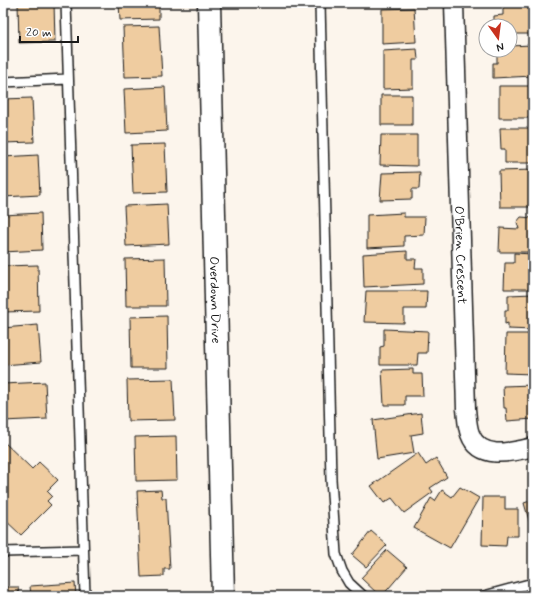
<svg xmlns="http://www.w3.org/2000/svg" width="536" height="599" font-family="Mynerve,sans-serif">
<rect width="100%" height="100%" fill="#fcf5ec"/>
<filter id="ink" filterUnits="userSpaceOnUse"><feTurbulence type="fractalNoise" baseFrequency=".025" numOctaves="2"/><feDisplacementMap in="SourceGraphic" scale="8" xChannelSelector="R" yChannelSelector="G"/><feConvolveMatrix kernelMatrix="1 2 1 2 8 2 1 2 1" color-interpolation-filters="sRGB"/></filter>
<g filter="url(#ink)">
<!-- building -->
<path fill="#efcca0" stroke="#1c1c1c" d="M18,3H54L55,42L19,43Z
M119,3H159V19L120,20Z
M503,3H533V34H510V26H494V16L503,15Z
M414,8L416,42L382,44V9Z
M159,26L162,76L125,77L123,27Z
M532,45L533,76L493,78V63H497V50H510V46Z
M417,49L418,60H413V88L383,89V51Z
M499,86H533V118H499Z
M165,87L167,131L126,133L124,89Z
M381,95H412V125H381Z
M32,98L34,142L3,143V99Z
M500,128H532L533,163H505V149H501Z
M381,135H417V166L380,165Z
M165,144L167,192L133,193L131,145Z
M38,155L40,195L3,197V157Z
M533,170V207H500L499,171Z
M420,172L419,189H412V199L380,200L382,173Z
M167,204L169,244L126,246L124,206Z
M41,213L42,250L3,252V215Z
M404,213V217H425L424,235L404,236V246L367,248V215Z
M521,217L533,218V252H499L500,228L519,229L517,222Z
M407,251V259H416L415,268H423V284L364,287L363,254Z
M514,253L533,254V289H504L505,263H514Z
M165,258L166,306H126L125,259Z
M38,265L39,311L3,312V266Z
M366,291H427L426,309H404V323L364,322Z
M533,294V330L508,329V323L505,324V310H508V295Z
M167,316L168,368H131L130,317Z
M38,325L41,362L3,365V328Z
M384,329L428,331L427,353H418L417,365H380V347L384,346Z
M506,334H533V374L505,373Z
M413,369V374H422L423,396H405V405H384L382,370Z
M173,379L175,420L128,421L127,380Z
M45,382L47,419L3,421V384Z
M533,385V419L507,421L506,408H504L503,386Z
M421,413L423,433L411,435L414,453L377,459L373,420Z
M176,436L177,480L136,481L135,437Z
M3,441L32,469L39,462L58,480L47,491L52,496L47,501L51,505L21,535L3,518Z
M418,453L426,465L436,458L447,477L430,488L433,492L404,513L392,498L384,503L371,486Z
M460,487L479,498L450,548L414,528L431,498L435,501L442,490L452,497Z
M161,490L162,498H166L170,569H164V576L141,577L137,491Z
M483,497H505V509H518V536H507L506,546L482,545Z
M533,500V530L532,531L524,503Z
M371,531L387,545L366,567L352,555Z
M387,550L407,567L382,596H380L361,578Z
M75,583L76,596H31L30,586Z
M3,587H18L19,596H3Z"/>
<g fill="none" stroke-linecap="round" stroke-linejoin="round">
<defs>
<path id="lane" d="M66,3L85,596
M320,3L331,479L336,554L342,571L349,583L363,596
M3,82L68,79
M3,552L83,550
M484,596L533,583"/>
<g id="street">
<path id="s1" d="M454,3L466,409C467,417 467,426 470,434C480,461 512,452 533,447"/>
</g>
<g id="secondary">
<path id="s2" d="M209,3L223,596"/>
</g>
</defs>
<!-- lane casing -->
<use href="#lane" stroke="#1c1c1c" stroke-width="12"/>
<!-- street casing -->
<use href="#street" stroke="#1c1c1c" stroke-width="21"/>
<!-- secondary casing -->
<use href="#secondary" stroke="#1c1c1c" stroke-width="25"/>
<!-- lane -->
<use href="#lane" stroke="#fff" stroke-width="9"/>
<!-- street -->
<use href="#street" stroke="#fff" stroke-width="18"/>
<!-- secondary -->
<use href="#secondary" stroke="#fff" stroke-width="22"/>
</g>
</g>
<g text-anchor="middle" stroke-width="3" stroke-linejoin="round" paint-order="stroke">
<!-- street labels -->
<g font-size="13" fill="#1c1c1c" stroke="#fff">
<text dy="5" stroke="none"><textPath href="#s1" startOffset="252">O'Brien Crescent</textPath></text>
<text dy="5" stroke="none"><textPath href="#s2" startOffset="297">Overdown Drive</textPath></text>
</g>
</g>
<!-- margin -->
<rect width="536" height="599" fill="none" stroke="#fff" stroke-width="16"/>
<rect x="8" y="8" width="520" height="583" fill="none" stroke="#1c1c1c" stroke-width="1.5" filter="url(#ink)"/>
<!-- north arrow -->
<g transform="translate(498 38) rotate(166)"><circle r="19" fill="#ffffff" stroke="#a4a4a4"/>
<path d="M0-3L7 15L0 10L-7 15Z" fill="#c8321e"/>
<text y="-6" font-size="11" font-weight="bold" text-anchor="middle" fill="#1c1c1c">N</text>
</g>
<!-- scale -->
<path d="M20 36v6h58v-6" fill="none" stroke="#1c1c1c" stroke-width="2"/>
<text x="26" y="36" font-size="12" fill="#1c1c1c" stroke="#ffffff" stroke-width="3" paint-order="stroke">20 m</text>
</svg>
